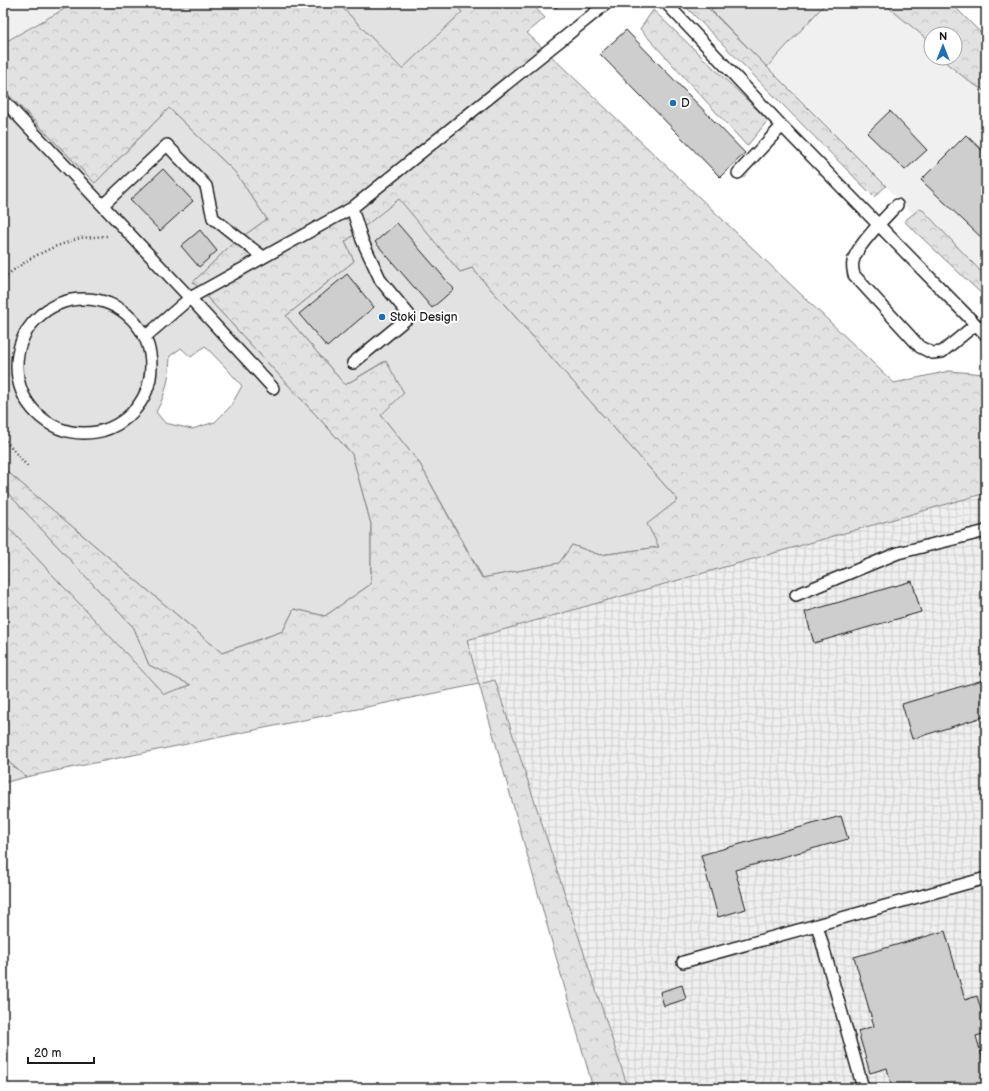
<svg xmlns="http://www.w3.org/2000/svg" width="989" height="1091" font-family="'Balsamiq Sans',sans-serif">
<defs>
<pattern id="industrial-grid" width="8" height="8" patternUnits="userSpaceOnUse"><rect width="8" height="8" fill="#f0f0f0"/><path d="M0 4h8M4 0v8" fill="none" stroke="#cdcdcd"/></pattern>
<pattern id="forest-crowns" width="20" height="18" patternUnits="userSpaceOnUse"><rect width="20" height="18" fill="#e2e2e2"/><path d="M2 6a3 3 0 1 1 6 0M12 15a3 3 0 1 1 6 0" fill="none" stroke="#c1c1c1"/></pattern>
</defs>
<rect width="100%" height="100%" fill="#fff"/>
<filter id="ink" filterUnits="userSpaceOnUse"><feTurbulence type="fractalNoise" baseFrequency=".025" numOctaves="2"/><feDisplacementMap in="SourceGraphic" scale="8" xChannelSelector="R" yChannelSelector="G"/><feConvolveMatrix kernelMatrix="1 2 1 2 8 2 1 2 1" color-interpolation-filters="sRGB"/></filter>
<g filter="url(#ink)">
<!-- built -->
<path fill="#f0f0f0" d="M3,3H75L3,43Z
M703,3H883L927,39L931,45V58H940L970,82L986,92V277L921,209L914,215Z"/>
<!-- industrial -->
<path fill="url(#industrial-grid)" d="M986,493V1088H628L495,680L479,684L467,640Z"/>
<!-- grass -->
<path fill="#e2e2e2" stroke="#7f7f7f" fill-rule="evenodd" d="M338,3H454L462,12L402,70Z
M717,3H826L767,67L711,10Z
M3,89L95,183L169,108L235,172L267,219L231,245L193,282L352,454L371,524V584L325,616L294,609L283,631L222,653L3,468ZM205,346L228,370L242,386L230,407L215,422L192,429L165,423L156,412C167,392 169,378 170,356L181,348L191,357Z
M399,198L460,272L472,268L678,500L648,524L659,547L600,555L572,545L560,563L483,578L420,464L381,415L385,361L345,385L286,316L354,261L345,242Z
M3,488L134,628L149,665L191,685L164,695L3,522Z
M3,757L26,777L3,783Z"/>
<!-- forest -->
<path fill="url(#forest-crowns)" stroke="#7f7f7f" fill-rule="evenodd" d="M75,3H338L402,69L462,12L454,3H531L545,18L527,33L894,383L949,371L986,374V493L467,640L479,684L495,680L628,1088H593L479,684L26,777L3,757V522L164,694L191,685L149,665L134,628L3,488V468L222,653L283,631L294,609L325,616L371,584V524L352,454L193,282L231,245L267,219L235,172L169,108L95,183L3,89V43ZM399,199L460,272L472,268L678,500L647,524L659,547L600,555L572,545L559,563L482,578L420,464L381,415L404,393L386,361L345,385L286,316L354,261L345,242Z
M682,3H703L886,186L874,197Z
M883,3H951L986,38V92L970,82L940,58H955V34H931V45L927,39Z
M653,10L768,120L747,146L640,29Z
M921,208L986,277V298L904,221Z"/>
<!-- building -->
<path fill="#cecece" stroke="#1c1c1c" d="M551,3H561L556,8Z
M626,30L745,153L720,177L600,54Z
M890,111L927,150L905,170L867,133Z
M966,135L986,154V242L921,180Z
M163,169L193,201L160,231L130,200Z
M397,223L454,289L432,308L375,242Z
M200,230L217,251L199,267L181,246Z
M347,274L374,307L327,347L299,314Z
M912,581L921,612L814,643L805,612Z
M986,679V716L912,739L902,704Z
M841,816L848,839L735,870L746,909L718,917L701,855Z
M945,931L965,1000L977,996L986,1026V1033L976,1036L986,1070V1088H892L887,1068L870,1073L858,1031L874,1026L854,957Z
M682,985L686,999L664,1006L660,992Z"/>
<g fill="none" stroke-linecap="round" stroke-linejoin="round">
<defs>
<path id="service" d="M666,3L782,126L986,335
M3,100L190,298L273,388
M738,173L782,126
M103,205L167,145L206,186L213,218L263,257
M897,205C886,217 855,247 853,262C852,266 853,271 854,275L920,347L932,353L942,352L975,325
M352,208L362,240L381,281L410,316L353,363
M17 366a67 67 0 1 1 134 0a67 67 0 1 1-134 0Z
M145,337L190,298L352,208L607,3
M796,595L898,553L986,531
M817,925L863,1088
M683,962L986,878"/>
</defs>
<!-- service casing -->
<use href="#service" stroke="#1c1c1c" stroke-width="14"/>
<!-- path -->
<path stroke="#1c1c1c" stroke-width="2.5" stroke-dasharray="1 3" stroke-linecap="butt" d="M3,282L11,272L31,258L54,247L80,238L107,236
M3,438L28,467"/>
<!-- service -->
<use href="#service" stroke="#fff" stroke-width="11"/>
</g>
</g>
<!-- markers -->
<g fill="#1f6fb2" stroke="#fff" stroke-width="1.5">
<circle cx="673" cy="103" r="4"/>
<circle cx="382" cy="317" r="4"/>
</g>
<g text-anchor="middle" stroke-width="4" stroke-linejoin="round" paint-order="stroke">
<!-- poi labels -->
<g font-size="12" fill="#1c1c1c" stroke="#fff" text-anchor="start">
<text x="681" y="107">D</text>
<text x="390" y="321">Stoki Design</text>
</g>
</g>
<!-- margin -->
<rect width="989" height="1091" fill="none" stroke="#fff" stroke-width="16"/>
<rect x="8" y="8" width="973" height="1075" fill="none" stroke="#1c1c1c" stroke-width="1.5" filter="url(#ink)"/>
<!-- north arrow -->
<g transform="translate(943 46)"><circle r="19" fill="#ffffff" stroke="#a4a4a4"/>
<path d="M0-3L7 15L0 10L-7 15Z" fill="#1f6fb2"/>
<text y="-6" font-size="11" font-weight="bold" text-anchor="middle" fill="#1c1c1c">N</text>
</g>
<!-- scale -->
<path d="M28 1057v6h66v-6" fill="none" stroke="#1c1c1c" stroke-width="2"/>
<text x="34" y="1057" font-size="12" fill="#1c1c1c" stroke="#ffffff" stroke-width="3" paint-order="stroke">20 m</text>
</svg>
